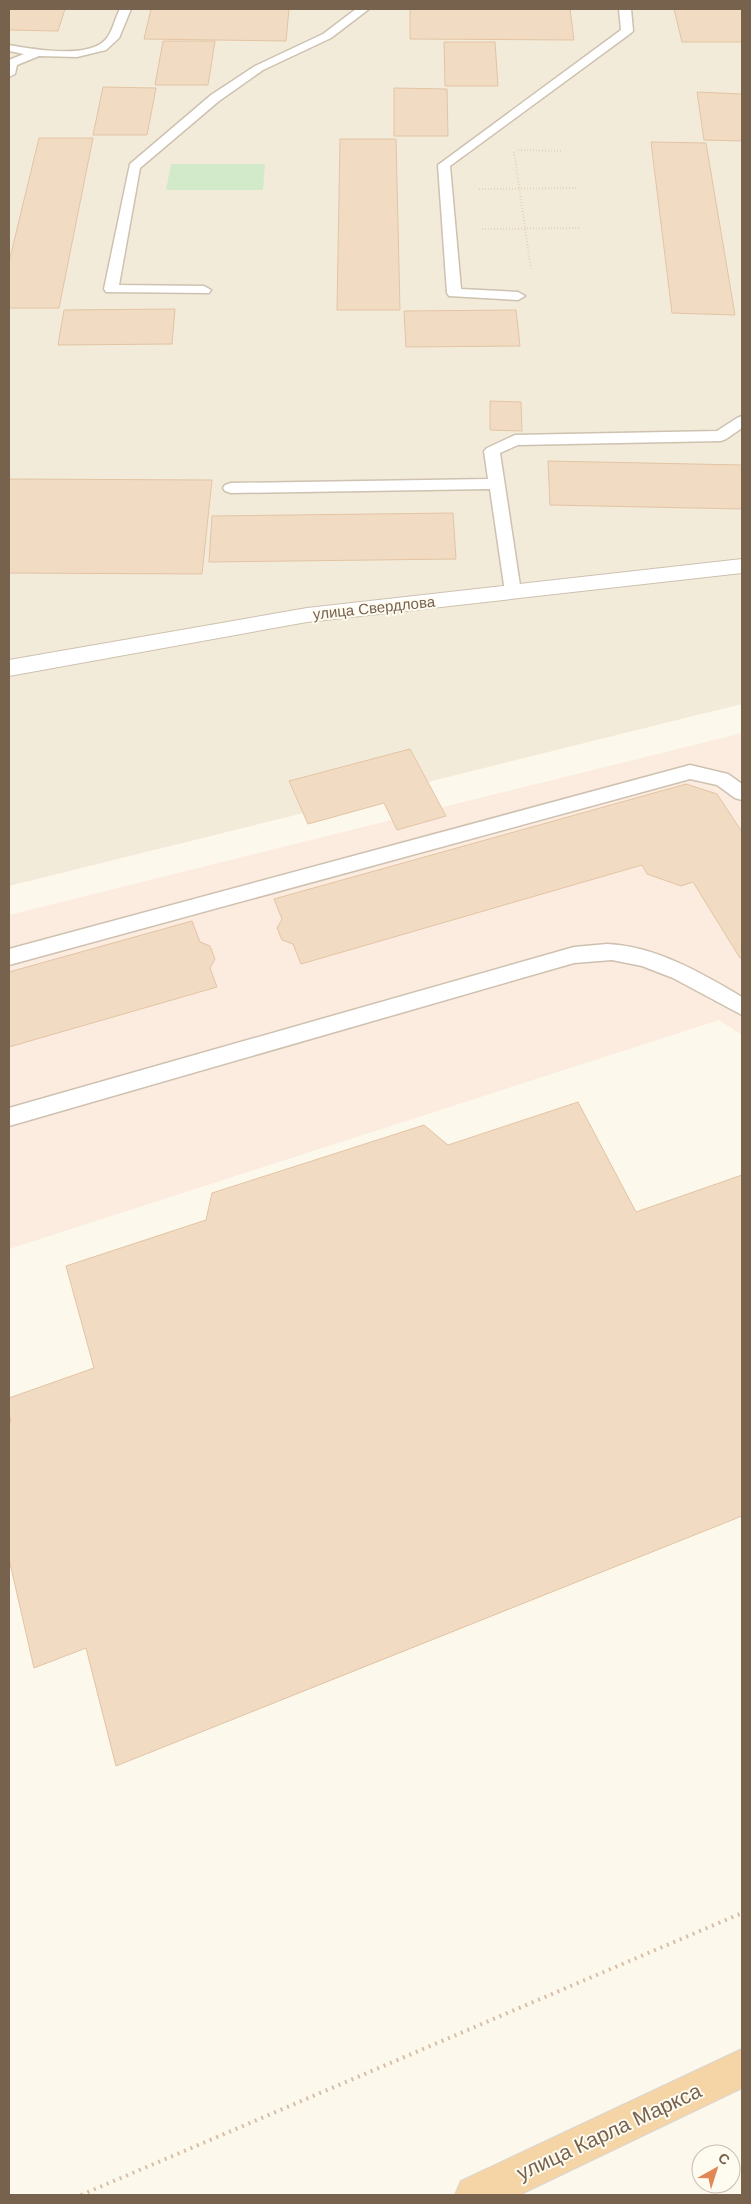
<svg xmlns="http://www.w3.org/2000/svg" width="751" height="2204" font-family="Arial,sans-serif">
<rect width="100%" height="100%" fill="#fcf8eb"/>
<!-- residential -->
<path fill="#f3ebd9" d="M9,9H742V704L9,886Z"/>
<!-- commercial -->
<path fill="#fcebdf" d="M742,733V1035L719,1020L9,1249V915Z"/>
<!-- green -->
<path fill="#d2eac9" d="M171,164H265L263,190H166Z"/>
<!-- building -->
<path fill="#f1dbc3" stroke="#e3c4a4" d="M9,9H65L58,31L9,30Z
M151,9H289L286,41L144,39Z
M410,9H570L574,40L410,39Z
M674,9H742V42H682Z
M163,41H215L208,85H155Z
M444,42H495L498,86H445Z
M103,87L156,88L147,135H93Z
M394,88L447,89L448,136H394Z
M697,92L742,94V141L704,140Z
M39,138H93L59,308H9V262Z
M340,139H396L400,310H337Z
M651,142L706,143L735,315L672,313Z
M175,309L172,344L58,345L64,310Z
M516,310L520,346L406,347L404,311Z
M490,401L521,402L522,431L490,430Z
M548,461L742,465V509L550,505Z
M9,479L212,480L202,574L9,573Z
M453,513L456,559L209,562L212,516Z
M410,749L446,816L397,830L384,803L308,824L289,781Z
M686,784L717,794L742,832V957L740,958L693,882L681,886L647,874L642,865L301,964L293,944L282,940L277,928L282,919L274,899Z
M192,921L200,942L210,946L215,959L210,968L217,987L9,1047V972Z
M578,1102L636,1212L742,1175V1516L116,1766L86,1648L34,1668L9,1559V1422H11L9,1411V1398L94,1368L66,1266L206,1220L212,1193L424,1125L448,1145Z"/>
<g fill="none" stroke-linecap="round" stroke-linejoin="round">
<defs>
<path id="service" d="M120,9H131L119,38L106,50L77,57L39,56L17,65L15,74L9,77V60L24,54L9,51V45C33,49 90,60 107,38C113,30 115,18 120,9Z
M356,9H369L331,38L263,70L219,101L140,168L119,285L204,286L211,290L209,293L106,292L104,289L130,164L211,95L255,66L323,34Z
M619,9H631L633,31L631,33L450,166L461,289L518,292L525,296L518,300L449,296L447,293L438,165L621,30Z
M742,416V428L726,439L721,441L518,445L500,453L521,592L519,596L513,598L507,596L505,592L490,489L231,493L225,491L223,488L225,485L231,483L488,479L484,451L487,448L515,435L717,431L737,418Z
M690,765L728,774L742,784V800L735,798L717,785L690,779L9,965V949Z
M607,944C655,946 702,973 742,997V1015L673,978L642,966L612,960L574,963L9,1126V1108L574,947Z"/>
<path id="minor" d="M742,559V573L307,622L9,676V660L307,608Z"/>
<path id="trunk" d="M742,2049V2088L519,2195H455L461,2181Z"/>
</defs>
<!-- service casing -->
<use href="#service" stroke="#cec1b0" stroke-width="3"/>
<!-- minor casing -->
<use href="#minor" stroke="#cec1b0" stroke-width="2"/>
<!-- trunk casing -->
<use href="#trunk" stroke="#dcd6d1" stroke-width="2"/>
<!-- path-far1 -->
<path stroke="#d6bfa6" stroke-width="2" stroke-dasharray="0.5 2.5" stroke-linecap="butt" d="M518,150L561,151
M514,152L531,269
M479,189L576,188
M482,229L580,228"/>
<!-- path -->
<path stroke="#d6bfa6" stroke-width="4" stroke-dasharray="2 5" stroke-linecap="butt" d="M81,2195L742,1913"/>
<!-- service -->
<use href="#service" fill="#fff" fill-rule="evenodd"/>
<!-- minor -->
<use href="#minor" fill="#fff" fill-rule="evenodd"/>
<!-- trunk -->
<use href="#trunk" fill="#f5d4a6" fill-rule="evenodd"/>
</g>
<g text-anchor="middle" stroke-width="4" stroke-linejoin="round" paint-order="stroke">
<!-- far-street labels -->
<g font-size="15" fill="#77624e" stroke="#fefbf1">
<text transform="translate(374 608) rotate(-6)" y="5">улица Свердлова</text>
</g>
<!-- near-street labels -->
<g font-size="21" fill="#77624e" stroke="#fefbf1">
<text transform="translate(609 2132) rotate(-25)" y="7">улица Карла Маркса</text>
</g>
</g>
<!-- border -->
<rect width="751" height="2204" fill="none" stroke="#77624e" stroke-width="20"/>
<!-- north arrow -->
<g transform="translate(716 2169) rotate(39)"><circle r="24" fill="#fefbf1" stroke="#c8beb0"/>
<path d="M0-4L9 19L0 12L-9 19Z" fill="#e08755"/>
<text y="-8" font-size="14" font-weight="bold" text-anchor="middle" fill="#77624e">С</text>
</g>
</svg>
